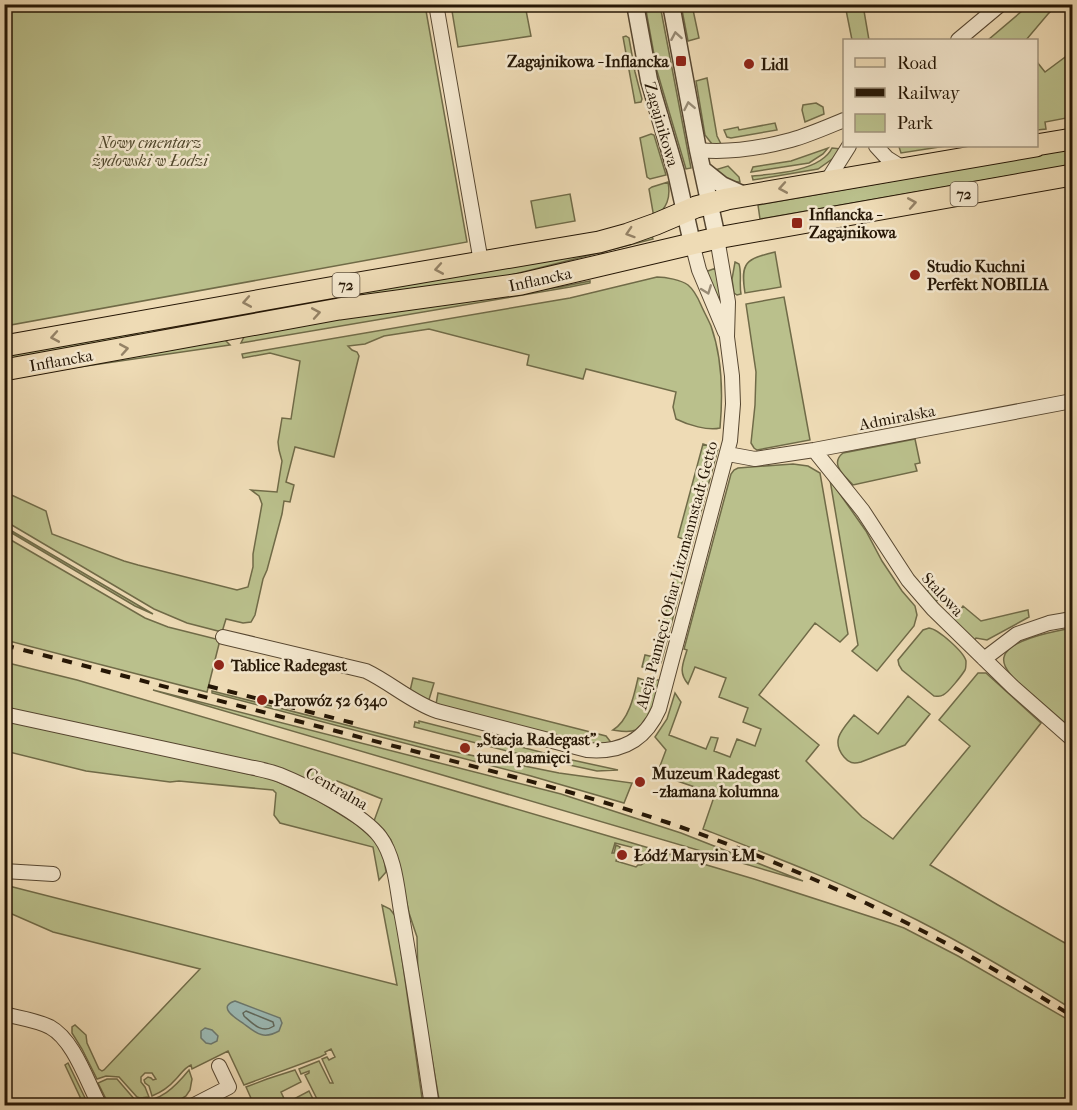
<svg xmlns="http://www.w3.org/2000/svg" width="1077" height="1110" font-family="'IM FELL French Canon',serif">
<rect width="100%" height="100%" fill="#eedbb5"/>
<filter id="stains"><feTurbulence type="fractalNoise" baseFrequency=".00333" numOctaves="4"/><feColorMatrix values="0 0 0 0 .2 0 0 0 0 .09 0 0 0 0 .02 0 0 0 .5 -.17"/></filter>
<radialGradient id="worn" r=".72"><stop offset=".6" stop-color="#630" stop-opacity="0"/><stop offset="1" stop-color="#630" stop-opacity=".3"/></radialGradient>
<!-- green -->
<path fill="#bac08c" stroke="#706b48" stroke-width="1.5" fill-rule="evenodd" d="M5,4L425,5L467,242L5,326Z
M451,5H525L531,36L458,47Z
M645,5H660L691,168L686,169L657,71Z
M681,5H692L699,38L688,41Z
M845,5H863L869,40H852Z
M1029,5H1057L1048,14L1026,40H988Z
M626,36L629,38L635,72L642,99L641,102L635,103L623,37Z
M1072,52V117L1045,122L1046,129L1037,130V62L1045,72Z
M707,78L717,136L722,146L712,144L705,135L696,81Z
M816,103L823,107L824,114L805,122L802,110L803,105Z
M775,123L777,130L731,138L727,137L724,130L738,127L739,130Z
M651,134L654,135L666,175L650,179L647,177L640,138Z
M899,147V146H946L901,153Z
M828,148L823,154L809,163L751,172L753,167L791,161Z
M832,148L842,149L835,157L818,169L753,180L752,176C775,174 821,171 832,148Z
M1072,149V165L760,219L758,205Z
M728,166L739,177L740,182H731L715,170Z
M668,182C671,198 667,208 654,218L649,189L652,187Z
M570,194L575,221L536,228L531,201Z
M651,233L653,239L480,283L5,363V353Z
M775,252L781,287L745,293C740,262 746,259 775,252Z
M735,262L739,264C742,273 739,284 741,294L737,295L734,293L732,279Z
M716,268L721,298L719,301L705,272Z
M657,277C666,277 681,280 688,285C694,290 698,298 701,305C704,312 708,319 711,326C722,357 723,395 720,428C708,431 688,425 676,419L673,407L676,392L586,369L583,379L527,365L529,355L429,329L384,336L365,344L348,346L352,350L357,352L359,356L334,457L295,447L286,482L294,485L290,502L284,501L282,514L267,570L263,579L255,615L251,622L243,623L226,619L222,632L187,623L154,609L5,521V492L46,511L52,534L124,561L138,565L237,590L248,587L253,567V554L262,504L259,496L251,490L277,492L282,461L279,450L278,442L282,418L291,419L300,361L270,353L243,358L242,354L570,298Z
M590,281V283L570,287L241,343L246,333L364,312L560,287Z
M784,297L810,440L757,450L754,448L751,443L755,405L756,372L746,304Z
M222,337L230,345L31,374Z
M915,439L920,463L915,464L917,471L853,485C845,476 829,464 843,453Z
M703,444L718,449L681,586L673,584L685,540L678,537Z
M793,464L808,466L820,473L848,634L840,642L815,623L759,695L819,745L806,761L862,817L893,839L970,746L939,720L978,673H986L1041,723L930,865L998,905L1072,947V1009C1021,978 970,947 917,920C848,885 775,857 703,829L715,794L657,774L666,750L655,737L667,719L675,693L681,702L669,735L706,749L711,737L718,738L714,751L730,757L737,739L755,746L761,729L743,722L748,708L719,697L726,678L695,667L688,684C678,672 683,664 687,650L684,649L731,474L734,470L738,468Z
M830,480L866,531L882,561L902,591L915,606L917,615L914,626L877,671L852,651L858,645Z
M5,527L153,614L135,606L5,529Z
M4,536L145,618L168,627L220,640L207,692L5,640Z
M934,583L944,591L935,603L926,593Z
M671,593L679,595L661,663L647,668L642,667L645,655L654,657Z
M963,606L981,621L1028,610L1029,617L987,640L976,638L974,641L953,619Z
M929,628C938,629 964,652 966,661C966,664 966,668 965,670C962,675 948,693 943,695C940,697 938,696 934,696L902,670L899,665L898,660L923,630Z
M1072,628V729L1013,678C1009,672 1002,665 1004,657C1008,639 1057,631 1072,628Z
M4,662L77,680L622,840L754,879L890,923L904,928L958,956L1072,1022V1105H440L418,979L417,937L409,913L396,854L391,840L384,830L374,821L382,799L337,781L331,794L5,710ZM615,843L635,848L636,854L639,857H644V863L641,865H638L636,867L616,861L620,847L616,845L614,853H612Z
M413,678L434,683L428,703L410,691Z
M638,678L644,680H660C657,693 650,725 636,730C628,733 620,731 613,730C629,720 634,696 638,678Z
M153,690L561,794L681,833L803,881Z
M212,691L445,750L559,773L632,783L624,803L531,776L212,693Z
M438,693L606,736L613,745L599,747L438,707L436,704Z
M908,696L930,714L905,745L861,762C853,764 849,763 844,757C830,740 843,729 854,715L878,734Z
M5,720L272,779L319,801L356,824L373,839L383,853L386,872L379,880L373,847L280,823L274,815L276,793L273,790L179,781L170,782L86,771L5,751Z
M419,721L572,760L618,770L597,771L523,755L414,727L415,722L419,723Z
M5,885L397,985L382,905L390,909L396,917L423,1105H320L305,1075L309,1073V1071L301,1074L299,1069L319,1061L330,1083H333L322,1059L327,1057L329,1060L335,1057L331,1049L325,1052L326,1054L320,1057L244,1085L228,1051L192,1069L191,1065C184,1068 181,1074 176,1079C169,1087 162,1092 152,1096L149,1086L145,1083L144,1080L148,1077L151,1078L153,1080L156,1079L152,1073H145L141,1077V1082L145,1087L149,1097L140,1098L137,1097L119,1077L106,1076L97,1079L82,1049L72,1033V1027L75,1025L86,1035L87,1043L99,1069L102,1071L104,1070L200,969L53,932L5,911Z
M68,1063L87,1102L88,1105H80V1097L65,1065Z
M189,1070L192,1079L190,1090L186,1096L173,1104L170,1106L109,1105L98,1083L107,1079H117L136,1101C160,1103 175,1087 189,1070Z
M295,1070L301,1082L281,1092L287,1105H254L246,1087L267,1079Z
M309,1091L316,1105H292L290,1101Z"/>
<!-- water -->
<path fill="#9bb9b4" stroke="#6c786e" stroke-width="1.5" d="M235,1001L280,1018L282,1023L279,1031C263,1040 256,1033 244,1024C237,1019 216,1007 235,1001Z
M205,1028L212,1030L218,1036L217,1041L211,1044L206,1043L201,1038V1031Z"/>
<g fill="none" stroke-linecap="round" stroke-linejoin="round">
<!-- shore -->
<path stroke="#60685c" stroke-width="1.5" d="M246,1011L273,1022L274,1026C262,1034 253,1024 244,1016L243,1013Z"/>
<defs>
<path id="minor" d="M436,4L481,262
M958,40L1001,4
M876,146L887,158L903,168
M698,150C728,153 761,148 791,140C809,135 827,127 844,120
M827,181L849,146
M692,243L699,270L725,332
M814,450L863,511L908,580L933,609L1013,687L1072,739
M728,454L755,459L814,450L1072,401
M223,637L366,671C391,683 411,702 437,711L587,750C621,753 645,741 659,709L730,441L733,404L732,376L727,337L728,302L717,238
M984,659L1017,634L1049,623L1072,619
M4,714L249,767C259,769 270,771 280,775C307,786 363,814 380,837C395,857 397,888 401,911C413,976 422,1041 432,1106
M4,871L53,874
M4,1014C19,1018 36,1020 50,1027C74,1040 87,1082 100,1106
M192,1106L229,1087L219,1066"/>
<path id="tertiary" d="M635,4L649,80L676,172L692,243
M671,4L698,150L717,238
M702,169L722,185L744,195"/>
<path id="primary" d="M1036,145L1072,139
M4,346L335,287L599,242L628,234L656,224L696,207L727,199L1036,146
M4,370L339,309L521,284L717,238L1072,175"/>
</defs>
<!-- minor casing -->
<use href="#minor" stroke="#574731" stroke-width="16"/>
<!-- tertiary casing -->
<use href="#tertiary" stroke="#574731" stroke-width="19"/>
<!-- primary casing -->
<use href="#primary" stroke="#251605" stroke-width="23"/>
<!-- minor -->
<use href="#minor" stroke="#f4e8cf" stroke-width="14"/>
<!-- tertiary -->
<use href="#tertiary" stroke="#f4e8cf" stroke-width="16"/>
<!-- primary -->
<use href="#primary" stroke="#eedbb5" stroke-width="21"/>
<!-- rail -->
<path stroke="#251605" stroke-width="4" stroke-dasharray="10 10" stroke-linecap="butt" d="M4,645C132,678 259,711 386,744C480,768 574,791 666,822C808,870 946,937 1072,1016
M208,686L353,723"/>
</g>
<!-- one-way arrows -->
<defs><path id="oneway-chevron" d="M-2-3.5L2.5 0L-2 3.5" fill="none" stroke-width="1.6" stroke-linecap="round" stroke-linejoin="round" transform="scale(1.5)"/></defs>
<g stroke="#978a74">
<use href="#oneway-chevron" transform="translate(676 36) rotate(-100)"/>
<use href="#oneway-chevron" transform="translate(689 106) rotate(-101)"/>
<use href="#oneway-chevron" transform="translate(707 290) rotate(69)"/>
</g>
<g stroke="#948266">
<use href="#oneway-chevron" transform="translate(783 188) rotate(170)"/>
<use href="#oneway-chevron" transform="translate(912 203) rotate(-10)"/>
<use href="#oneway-chevron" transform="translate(630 233) rotate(162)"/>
<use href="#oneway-chevron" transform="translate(439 269) rotate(170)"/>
<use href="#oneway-chevron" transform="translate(247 302) rotate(170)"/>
<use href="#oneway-chevron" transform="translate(316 313) rotate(-10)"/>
<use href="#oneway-chevron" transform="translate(55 337) rotate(170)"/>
<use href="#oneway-chevron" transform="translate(124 349) rotate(-10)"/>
</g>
<!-- markers -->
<g fill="#8f2418" stroke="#f4e8cf" stroke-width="2">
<rect x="675" y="55" width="12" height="12" rx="3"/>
<circle cx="749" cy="64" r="6"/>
<rect x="791" y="217" width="12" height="12" rx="3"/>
<circle cx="915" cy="275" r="6"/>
<circle cx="219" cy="665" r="6"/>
<circle cx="262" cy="700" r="6"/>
<circle cx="465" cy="748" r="6"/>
<circle cx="640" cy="782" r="6"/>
<circle cx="622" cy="855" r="6"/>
</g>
<g text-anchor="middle" stroke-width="5" stroke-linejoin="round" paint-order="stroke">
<!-- shield labels -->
<g fill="#f4e8cf" stroke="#635542" stroke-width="1.5">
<rect x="950.5" y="182" width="27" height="24" rx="4.5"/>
<rect x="332.5" y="273" width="27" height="24" rx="4.5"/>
</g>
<g font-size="15" font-weight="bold" fill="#251605">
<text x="964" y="199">72</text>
<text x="346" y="290">72</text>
</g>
<!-- poi labels -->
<g font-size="16" font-weight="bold" fill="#251605" stroke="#f4e8cf" text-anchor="start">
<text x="669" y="67" text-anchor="end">Zagajnikowa - Inflancka</text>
<text x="761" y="70">Lidl</text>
<text x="809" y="220">Inflancka -<tspan x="809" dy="18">Zagajnikowa</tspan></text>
<text x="927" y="272">Studio Kuchni<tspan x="927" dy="18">Perfekt NOBILIA</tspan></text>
<text x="231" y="671">Tablice Radegast</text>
<text x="274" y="706">Parowóz 52 6340</text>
<text x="477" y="745">„Stacja Radegast",<tspan x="477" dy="18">tunel pamięci</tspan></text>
<text x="652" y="779">Muzeum Radegast<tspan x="652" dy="18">- złamana kolumna</tspan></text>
<text x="634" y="861">Łódź Marysin ŁM</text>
</g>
<!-- street labels -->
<g font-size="16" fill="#251605" stroke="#f4e8cf">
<text transform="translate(662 124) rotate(74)" y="6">Zagajnikowa</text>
<text transform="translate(540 279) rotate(-12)" y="6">Inflancka</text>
<text transform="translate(61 360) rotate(-10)" y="6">Inflancka</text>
<text transform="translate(897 417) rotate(-11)" y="6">Admiralska</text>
<text transform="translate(676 575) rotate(-75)" y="6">Aleja Pamięci Ofiar Litzmannstadt Getto</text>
<text transform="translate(943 594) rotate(47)" y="6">Stalowa</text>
<text transform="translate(337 788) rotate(30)" y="6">Centralna</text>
</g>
<!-- park labels -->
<g font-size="16" font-style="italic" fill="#52492e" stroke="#f4e8cf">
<text x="150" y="148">Nowy cmentarz<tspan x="150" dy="18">żydowski w Łodzi</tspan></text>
</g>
</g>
<!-- margin -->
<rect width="1077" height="1110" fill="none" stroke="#eedbb5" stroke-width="24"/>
<rect x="6" y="6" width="1065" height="1098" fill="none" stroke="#251605" stroke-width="3"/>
<rect x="12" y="12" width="1053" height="1086" fill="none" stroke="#251605" stroke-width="1.5"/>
<!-- legend -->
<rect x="843" y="39" width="195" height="108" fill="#f4e8cf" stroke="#a1947e" stroke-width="1.5"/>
<rect x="855" y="58" width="30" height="9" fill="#eedbb5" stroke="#a1947e" stroke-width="1.5"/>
<text x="897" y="69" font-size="18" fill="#251605">Road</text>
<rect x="855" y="88" width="30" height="9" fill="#251605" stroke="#a1947e" stroke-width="1.5"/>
<text x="897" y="99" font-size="18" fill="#251605">Railway</text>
<rect x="855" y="114" width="30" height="18" fill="#bac08c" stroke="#a1947e" stroke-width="1.5"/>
<text x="897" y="129" font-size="18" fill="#251605">Park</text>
<rect width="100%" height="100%" filter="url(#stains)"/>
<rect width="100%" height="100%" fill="url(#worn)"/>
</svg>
